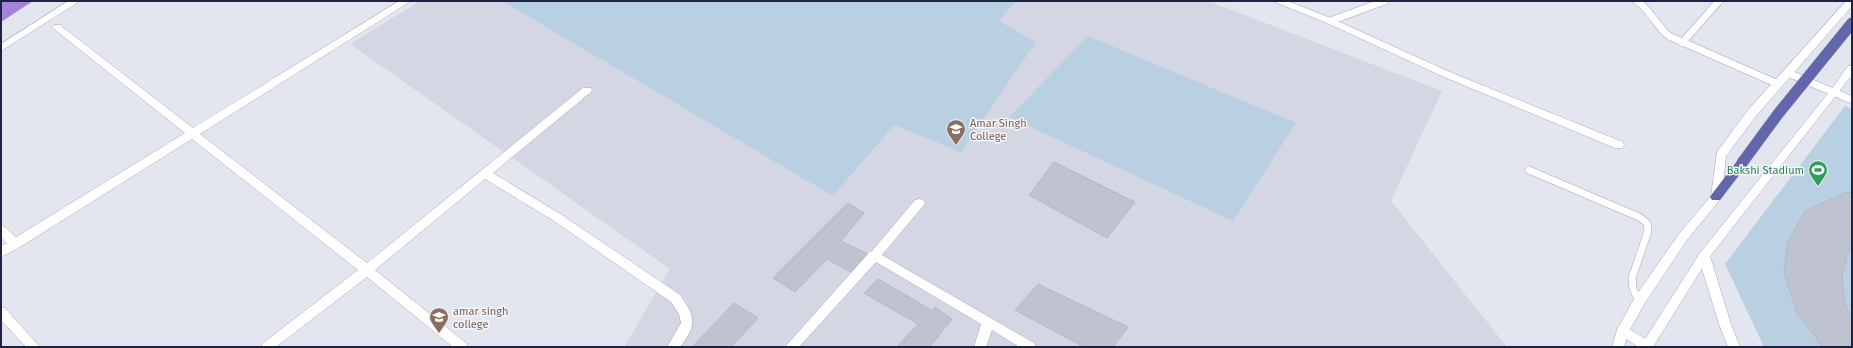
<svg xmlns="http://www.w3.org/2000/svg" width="1853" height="348" font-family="'Fira Sans',sans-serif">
<rect width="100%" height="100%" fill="#e3e6ef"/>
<!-- built -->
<path fill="#d4d7e3" d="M420,1H1208L1442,91L1391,201L1507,347H624L670,269L350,44Z"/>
<!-- green -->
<path fill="#b9cfe2" d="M502,1H1016L999,21L1036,42L961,152L894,125L833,196Z
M1088,36L1296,123L1233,221L1009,117Z
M1845,106L1852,109V347H1764L1725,264Z"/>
<!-- water -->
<path fill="#a384da" d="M1,1H33L1,22Z"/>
<!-- building -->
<path fill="#bfc3d0" stroke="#b4b9c9" d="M1054,162L1135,202L1107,238L1029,195Z
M1852,192V247L1849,249L1842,275L1845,305L1852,317V347H1823L1797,313L1784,272L1788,241L1805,211L1845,193Z
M848,203L864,213L841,241L868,254L851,272L827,259L795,292L773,278Z
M878,279L933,311L935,307L952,319L930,347H897L918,324L864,293Z
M1038,284L1128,327L1113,347H1084L1015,310Z
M734,303L758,318L731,347H692Z"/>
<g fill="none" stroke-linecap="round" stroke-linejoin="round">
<defs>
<path id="service" d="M1637,1C1651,10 1656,26 1669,36L1778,84
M1330,21L1385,1
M1682,43L1719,1
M1788,73L1852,100
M1529,170L1639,217L1647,223L1648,231L1632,278L1633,289L1639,301"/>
<path id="minor" d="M399,1H411L200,134L367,263L583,88H591L592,90L591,92L493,173L562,215L679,294C696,316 697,325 680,347H667L681,323L679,314L671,302L554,221L485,179L375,270L466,343L468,347H453L367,277L276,347H261L263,343L358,270L192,139L20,247L1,257V246L7,243L1,237V225L5,227L16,237L185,133L54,29L52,27L54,25H60L193,128Z
M1275,1H1288L1333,19L1452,73L1623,142L1624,145L1623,148H1615L1444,77L1327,23L1277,3Z
M919,199L923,200L925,203L923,206L882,255L1034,343L1036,347H1019L992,330L986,347H974L981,324L876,262L799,347H785L867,255L869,252L872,251L915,200Z
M1704,251L1708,253L1710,256L1731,324L1740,347H1728L1719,324L1698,256L1700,253Z
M1,307L5,308L40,347H26L1,320Z
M1623,325L1652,343L1654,347H1638L1619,334L1617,330L1619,326Z"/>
<path id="tertiary" d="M1846,1H1852V6L1756,116L1726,156L1722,197L1687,240L1645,303L1629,331L1624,347H1612L1617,330L1635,297L1679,234L1711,196L1717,152L1748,110Z
M1852,65V75L1708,259L1653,347H1640L1700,253L1830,91L1848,66Z"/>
<path id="secondary" d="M68,1H80L1,51V44Z"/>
<path id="primary" d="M1742,159L1746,160L1747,163L1746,166L1720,200H1712L1710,197L1712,194L1738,160Z"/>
</defs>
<!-- service casing -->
<use href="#service" stroke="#a5a7b8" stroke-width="8"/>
<!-- minor casing -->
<use href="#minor" stroke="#a5a7b8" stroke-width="1"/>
<!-- tertiary casing -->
<use href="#tertiary" stroke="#a5a7b8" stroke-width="1"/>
<!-- secondary casing -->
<use href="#secondary" stroke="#a3a7bf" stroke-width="1"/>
<!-- primary casing -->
<use href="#primary" stroke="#c1c1ca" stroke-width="1"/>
<!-- service -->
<use href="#service" stroke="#fff" stroke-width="7"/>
<!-- minor -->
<use href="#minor" fill="#fff" fill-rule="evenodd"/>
<!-- tertiary -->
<use href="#tertiary" fill="#fff" fill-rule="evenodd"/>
<!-- secondary -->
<use href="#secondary" fill="#fff" fill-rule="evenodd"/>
<!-- primary -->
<use href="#primary" fill="#6266aa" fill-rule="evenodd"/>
<defs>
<path id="primary-bridge" d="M1742,163L1778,114L1852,23"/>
</defs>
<!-- primary-bridge casing -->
<use href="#primary-bridge" stroke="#c1c1ca" stroke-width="12" stroke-linecap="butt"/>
<!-- primary-bridge -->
<use href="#primary-bridge" stroke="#6266aa" stroke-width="11"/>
</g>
<!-- icons -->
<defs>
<symbol id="university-pin" viewBox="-11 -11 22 30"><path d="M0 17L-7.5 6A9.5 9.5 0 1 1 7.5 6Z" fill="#8d6e63" stroke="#f4f6fa"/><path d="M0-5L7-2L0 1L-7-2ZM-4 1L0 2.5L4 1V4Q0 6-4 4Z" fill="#fff"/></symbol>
<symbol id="stadium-pin" viewBox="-11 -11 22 30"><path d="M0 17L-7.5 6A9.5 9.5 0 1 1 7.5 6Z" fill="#2e9e5b" stroke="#f4f6fa"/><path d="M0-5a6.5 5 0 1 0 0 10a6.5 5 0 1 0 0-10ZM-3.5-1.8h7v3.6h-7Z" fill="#fff"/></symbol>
</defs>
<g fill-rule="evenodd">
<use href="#university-pin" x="945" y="118" width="22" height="30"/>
<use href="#stadium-pin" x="1807" y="159" width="22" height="30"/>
<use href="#university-pin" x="428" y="306" width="22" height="30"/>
</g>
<g text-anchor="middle" stroke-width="3" stroke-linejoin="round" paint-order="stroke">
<!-- education labels -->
<g font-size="11" fill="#785e54" stroke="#f4f6fa" text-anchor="start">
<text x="970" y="127">Amar Singh<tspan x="970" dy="13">College</tspan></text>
<text x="453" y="315">amar singh<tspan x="453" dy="13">college</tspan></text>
</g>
<!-- leisure labels -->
<g font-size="11" fill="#27864d" stroke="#f4f6fa" text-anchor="end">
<text x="1804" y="174">Bakshi Stadium</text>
</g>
</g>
<!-- border -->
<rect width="1853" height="348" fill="none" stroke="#202243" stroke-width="4"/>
</svg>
